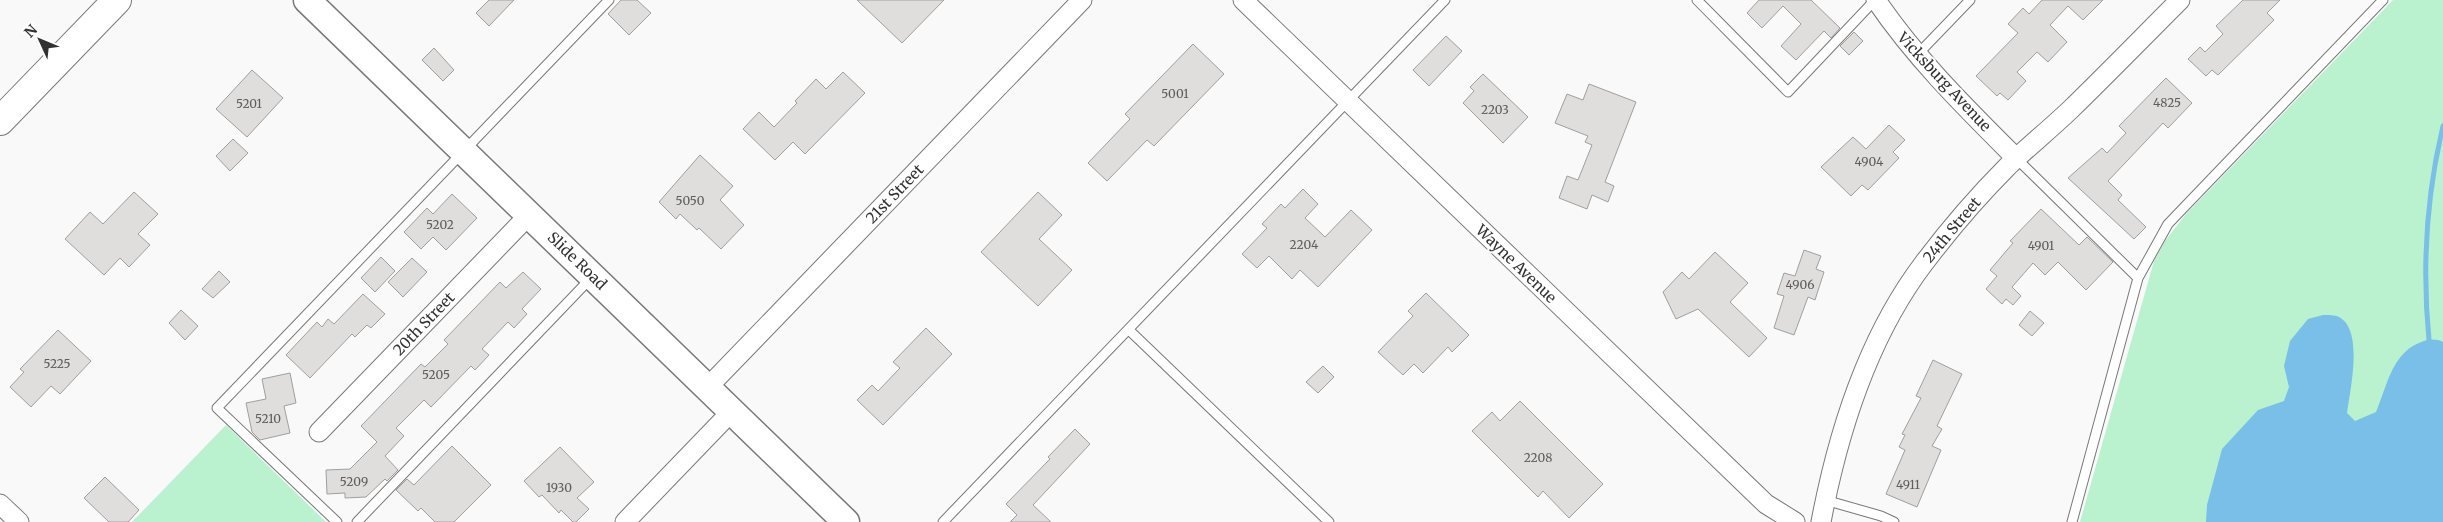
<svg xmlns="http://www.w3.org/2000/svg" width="2443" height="522" font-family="Merriweather,serif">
<rect width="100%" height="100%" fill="#f9f9fa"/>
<!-- green -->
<path fill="#baf1cf" d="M2393,0H2443V522H2080L2154,261L2165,241L2186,214Z
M226,425L326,522H132Z"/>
<!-- water -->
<path fill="#79bfe7" d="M2323,315C2328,315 2335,315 2339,317C2364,330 2350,390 2347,413L2355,421L2376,412C2388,384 2392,351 2424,341C2431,339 2437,339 2443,342V522H2206L2207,505L2222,449L2258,410L2284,401L2289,387L2284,366L2290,341L2308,319Z"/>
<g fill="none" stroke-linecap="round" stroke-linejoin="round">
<!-- stream -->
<path stroke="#79bfe7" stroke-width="5" d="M2429,340C2422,268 2426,197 2443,126"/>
</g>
<!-- building -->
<path fill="#dfdedd" stroke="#a09f9f" d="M489,0H514L489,26L476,13Z
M621,0H637L651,13L629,35L608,14Z
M857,0H944L902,43Z
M1759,0H1811L1840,28L1831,38L1824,31L1796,60L1781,46L1801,24L1783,6L1762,28L1747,13Z
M2042,0H2103L2083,20L2068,6L2050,25L2067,42L2048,62L2037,52L2017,72L2026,81L2008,100L2000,93L1997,96L1976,76L2018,33L2008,24L2023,8L2029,14Z
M2243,0H2280L2267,13L2274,20L2218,75L2212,70L2206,76L2188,59L2200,47L2205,52L2223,34L2216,26Z
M1854,32L1863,41L1849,55L1840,46Z
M1446,36L1462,51L1429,86L1413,70Z
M1193,44L1224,74L1154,146L1147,140L1107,181L1088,163L1130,119L1125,114Z
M434,48L454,70L443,81L422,60Z
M252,70L283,98L247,137L216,109Z
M843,72L865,93L805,154L793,142L775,160L743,129L759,112L774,127L797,103L795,101L816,79L826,89Z
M1483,74L1528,117L1503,143L1463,103L1474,91L1470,87Z
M2166,78L2192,103L2168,128L2163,123L2108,181L2122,195L2118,200L2146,227L2134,239L2068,178L2102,148L2107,153L2126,133L2119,126Z
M1589,84L1636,102L1605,182L1614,186L1608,202L1592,195L1587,209L1559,198L1567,176L1578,180L1592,145L1585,142L1588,136L1555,123L1567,94L1583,100Z
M1889,125L1905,140L1893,152L1899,158L1868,190L1862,185L1851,196L1821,167L1853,137L1866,149Z
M233,139L248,153L230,171L216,156Z
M700,155L733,186L720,200L744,225L721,249L699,228L697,230L680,214L676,219L659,202Z
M1303,189L1318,204L1305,218L1325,237L1351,210L1372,230L1318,287L1300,270L1292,279L1269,256L1257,268L1242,254L1267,228L1262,224L1281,204L1285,208Z
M134,192L158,214L138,234L150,245L129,267L120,258L104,275L65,239L90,212L103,224Z
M1038,192L1062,215L1039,239L1072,270L1038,306L981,252Z
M452,194L477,218L446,250L433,237L421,249L404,232L427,208L433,214Z
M2041,209L2079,245L2087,237L2113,262L2086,290L2058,262L2045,275L2033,263L2012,287L2021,296L2013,305L2006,299L2002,304L1986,289L1997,276L1990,270L2013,243L2010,241Z
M1804,250L1821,256L1816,269L1824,272L1815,300L1808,297L1794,335L1774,328L1784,296L1777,294L1784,273L1795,276Z
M1715,252L1748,283L1730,302L1767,338L1749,357L1698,309L1676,319L1663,292L1682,272L1689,279Z
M381,257L395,271L375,292L361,278Z
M412,258L427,272L403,297L388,282Z
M219,271L230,282L213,298L202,289Z
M523,272L541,289L522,309L527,314L514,328L508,322L482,349L489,355L475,370L471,366L431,407L424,400L396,428L404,436L385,456L398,470L387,481L385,479L366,497L345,498V493L327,494L326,470L350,469L377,442L361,426L421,364L425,367L448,344L444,340L500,282L506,288Z
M1426,293L1469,335L1452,352L1448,347L1423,373L1414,364L1403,375L1378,352L1413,316L1408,311Z
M363,294L385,314L371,328L367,325L355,337L352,334L310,378L286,355L317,322L322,327L328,319L334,324Z
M181,310L198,326L185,340L169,323Z
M2030,311L2044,323L2032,336L2019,325Z
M926,328L952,354L883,425L857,400L872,385L878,391L900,368L893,362Z
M58,330L91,361L60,394L51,386L31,407L10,387L24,372L20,369Z
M1933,360L1962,374L1937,426L1942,429L1932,446L1941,450L1917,507L1886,494L1905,450L1899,447L1905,435L1902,434L1921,398L1916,396Z
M1323,366L1334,377L1318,393L1306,382Z
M290,373L296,403L284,406L290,433L260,440L252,432L246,403L266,399L262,379Z
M1520,401L1603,484L1569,518L1543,491L1538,497L1472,431L1492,412L1500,421Z
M1075,429L1090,444L1033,505L1051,522H1010L1017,515L1006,504L1050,459L1048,457Z
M452,446L491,485L454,522H435L421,508L418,511L396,490L407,479L414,485Z
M560,447L594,482L577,498L589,509L576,522H573L561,510L559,513L542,495L539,497L524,481Z
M105,477L139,510L128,522H109L84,498Z"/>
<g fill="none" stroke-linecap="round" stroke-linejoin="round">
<defs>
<path id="service" d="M1697,0L1788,92L1875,0
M1917,55L1970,0
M2017,159L2138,278
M1129,330L1329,522
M1825,500L1881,516L1894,522
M337,522L217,408L609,0
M357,522L591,278
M943,522L1445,0
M2072,522L2138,278L2168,224L2383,0"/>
<path id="minor" d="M1243,0L1766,504L1795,522
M1876,0C1916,59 1966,108 2017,159
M707,388L1082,0
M319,432L529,215
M0,504L19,522
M625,522L732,411
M1821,522C1838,432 1867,338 1924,263C1949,230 1978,196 2008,166C2028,147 2050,129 2070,110C2107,74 2143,37 2180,0"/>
<path id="secondary" d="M307,0L846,522"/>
<path id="primary" d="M0,121L117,0"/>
</defs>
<!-- service casing -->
<use href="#service" stroke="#787879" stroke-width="11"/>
<!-- minor casing -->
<use href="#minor" stroke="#787879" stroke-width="21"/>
<!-- secondary casing -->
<use href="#secondary" stroke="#787879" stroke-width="29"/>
<!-- primary casing -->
<use href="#primary" stroke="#787879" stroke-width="30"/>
<!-- service -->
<use href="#service" stroke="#fff" stroke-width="9"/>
<!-- minor -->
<use href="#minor" stroke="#fff" stroke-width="19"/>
<!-- secondary -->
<use href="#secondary" stroke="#fff" stroke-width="26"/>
<!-- primary -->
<use href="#primary" stroke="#fff" stroke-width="28"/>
</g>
<g text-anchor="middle" stroke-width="4" stroke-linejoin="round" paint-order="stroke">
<!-- number labels -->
<g font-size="12" fill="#5d5d5e">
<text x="1175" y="98">5001</text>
<text x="2167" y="107">4825</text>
<text x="249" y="108">5201</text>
<text x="1495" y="114">2203</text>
<text x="1869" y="166">4904</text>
<text x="690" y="205">5050</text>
<text x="440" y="229">5202</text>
<text x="1304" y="249">2204</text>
<text x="2041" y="250">4901</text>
<text x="1800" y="289">4906</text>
<text x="57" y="368">5225</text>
<text x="436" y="379">5205</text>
<text x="268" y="423">5210</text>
<text x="1538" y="462">2208</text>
<text x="354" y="486">5209</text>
<text x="1908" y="489">4911</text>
<text x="559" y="492">1930</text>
</g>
<!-- street labels -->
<g font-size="15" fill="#323233" stroke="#fff">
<text transform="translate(1944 82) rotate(47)" y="5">Vicksburg Avenue</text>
<text transform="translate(895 194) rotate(-46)" y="5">21st Street</text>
<text transform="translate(1952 230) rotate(-50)" y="5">24th Street</text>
<text transform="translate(577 261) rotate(44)" y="5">Slide Road</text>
<text transform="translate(1516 264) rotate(44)" y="5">Wayne Avenue</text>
<text transform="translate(424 324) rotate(-46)" y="5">20th Street</text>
</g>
</g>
<!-- north arrow -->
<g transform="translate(40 40) rotate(314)" stroke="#ffffff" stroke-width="4" paint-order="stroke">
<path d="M0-4L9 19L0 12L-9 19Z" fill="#323233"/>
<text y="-8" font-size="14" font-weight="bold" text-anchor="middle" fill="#323233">N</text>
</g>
</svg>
